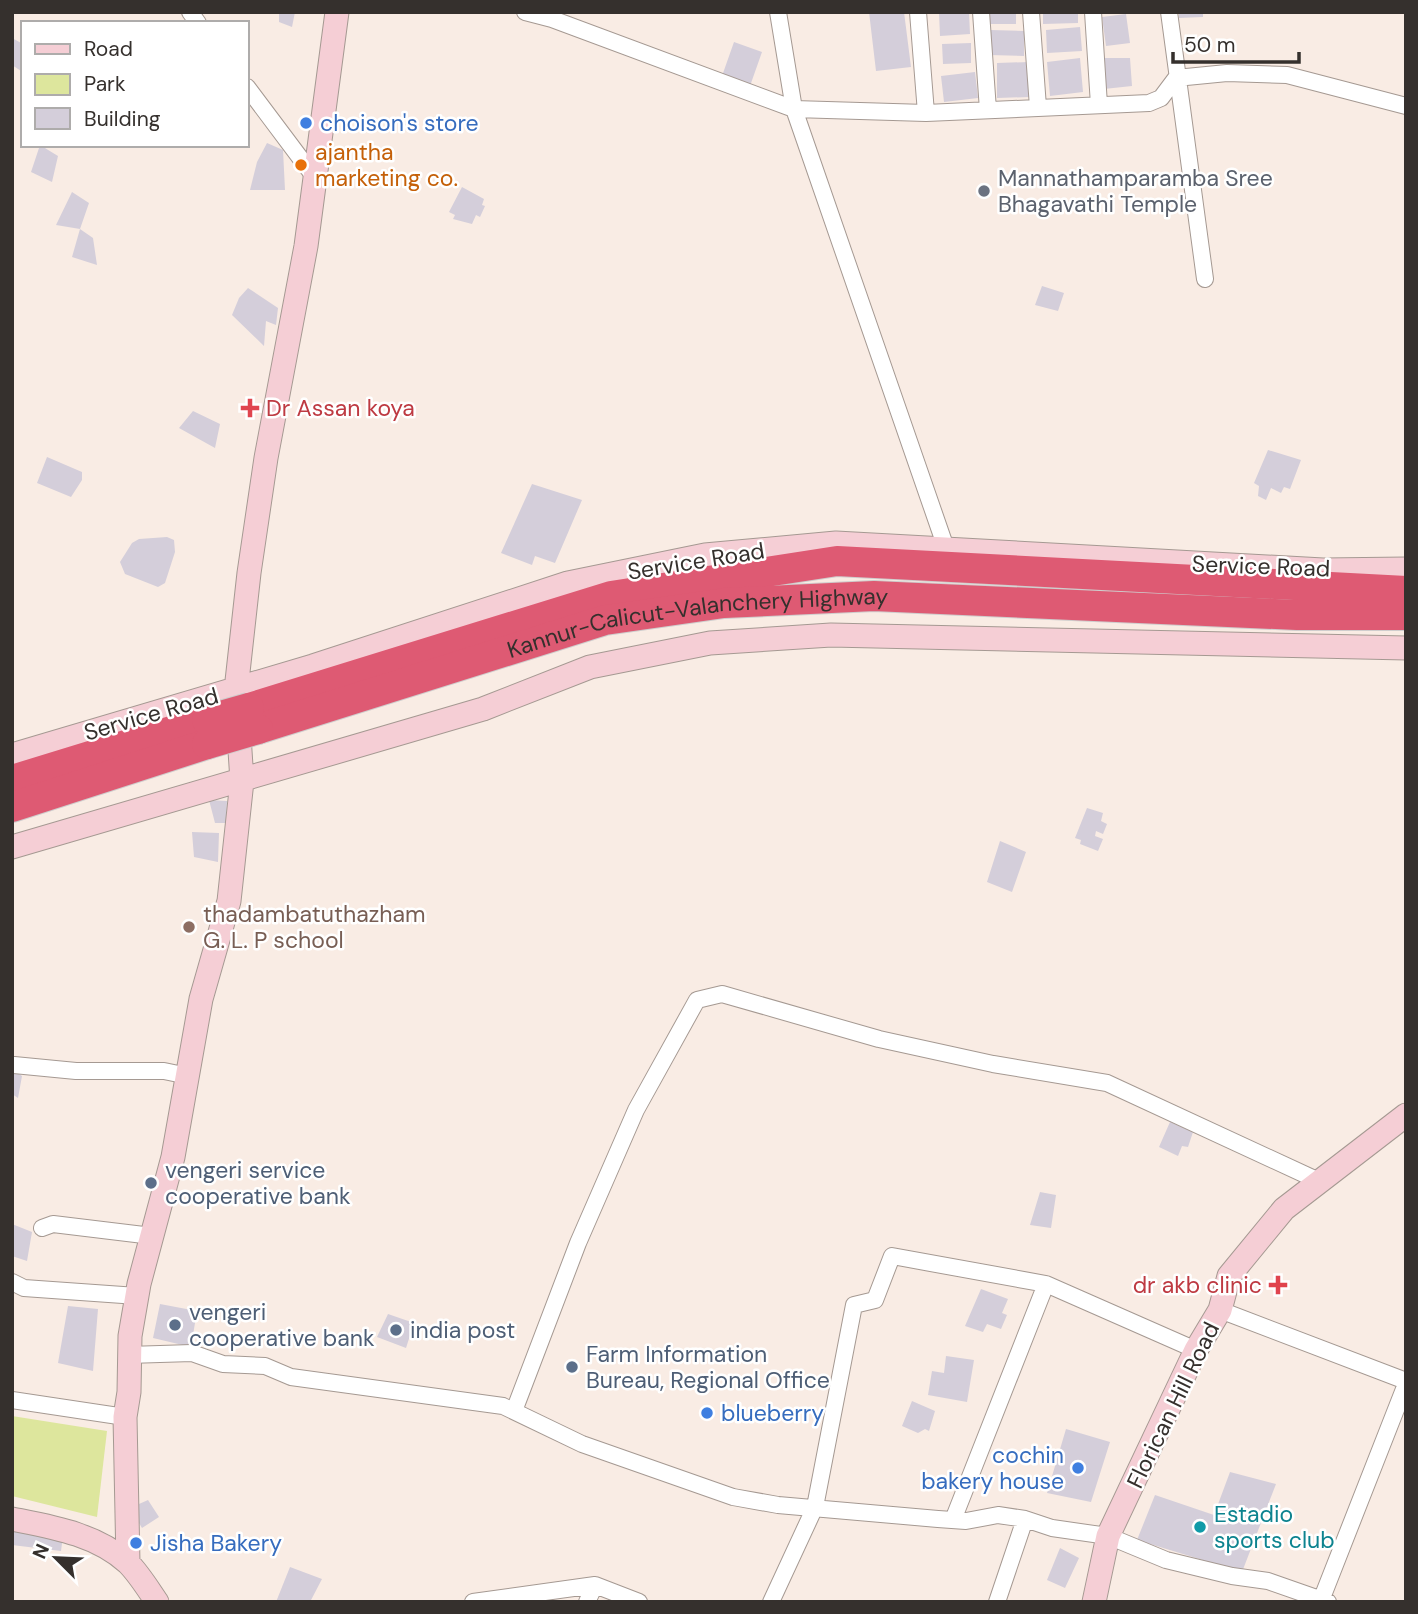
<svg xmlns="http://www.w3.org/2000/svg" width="1418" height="1614" font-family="'DM Sans',sans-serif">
<rect width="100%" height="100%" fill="#f9ece4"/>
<!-- green -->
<path fill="#dde69d" d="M12,1416L107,1431L97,1517L12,1496Z"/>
<!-- building -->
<path fill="#d4ceda" d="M279,12H295L292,27L279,22Z
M869,12H904L911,67L876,71Z
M939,12H969L970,34L940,36Z
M989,12H1016V24H989Z
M1043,12H1078V23L1043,24Z
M1179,12H1203V17L1179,18Z
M1126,14L1130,43L1106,46L1102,17Z
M1080,27L1082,51L1047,53L1046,30Z
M990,30L1024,31V56L989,55Z
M12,38L23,44L21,71L12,65Z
M734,42L762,52L750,86L722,76Z
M971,43V63L943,64L942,44Z
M1080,58L1083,92L1050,96L1047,62Z
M1103,58H1130L1132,86L1104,89Z
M1029,62L1030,97L997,98V63Z
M975,72L978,98L944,102L941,76Z
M267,143L283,150L285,190H250L257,162Z
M40,145L58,156L52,182L31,172Z
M462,187L484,199L482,205L485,206L480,217L476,215L472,224L453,219L455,215L449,212Z
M72,192L89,203L80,229L56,225Z
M80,229L93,238L97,265L72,257Z
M1042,286L1064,293L1058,311L1035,305Z
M248,288L278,308L276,325L266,321L264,346L232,315L239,298Z
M193,411L220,424L215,448L179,428Z
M1268,450L1301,460L1290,489L1284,487L1281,493L1271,488L1266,500L1258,496L1259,486L1254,483Z
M47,457L82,472V480L71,497L37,483Z
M532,484L582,500L555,563L535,556L532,565L501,553Z
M167,537L174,540L175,552L165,583L158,587L125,574L120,562L132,543L139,539Z
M209,800L227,801L226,823H215Z
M1087,808L1103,813L1101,821L1107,824L1103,834L1096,831L1095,836L1103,839L1098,851L1080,844L1081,840L1075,838Z
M192,832L219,833L218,862L194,857Z
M1000,841L1026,852L1012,892L987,882Z
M12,1069L22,1076L18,1098L12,1094Z
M1170,1122L1193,1132L1188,1147L1182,1146L1178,1156L1159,1147Z
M1040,1192L1056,1195L1051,1228L1030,1225Z
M12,1224L32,1232L27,1261L12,1256Z
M981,1289L1008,1299L1002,1313L1007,1315L1001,1329L987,1324L983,1332L965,1326Z
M160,1304L197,1311L191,1347L153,1338Z
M68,1306L98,1309L93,1371L58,1363Z
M388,1314L414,1323L406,1348L377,1337Z
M946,1356L974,1360L967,1402L928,1395L932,1371L944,1373Z
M912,1401L935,1411L929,1431L925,1429L918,1433L902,1426Z
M1066,1429L1110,1442L1091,1502L1047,1493Z
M1230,1472L1276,1484L1242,1572L1137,1540L1155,1495L1214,1515Z
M148,1500L159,1517L142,1528L130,1508Z
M12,1530L63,1536L61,1551L12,1545Z
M1060,1548L1079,1558L1065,1588L1047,1580Z
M290,1567L322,1579L310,1602H276Z"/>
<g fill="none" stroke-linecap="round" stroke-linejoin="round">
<defs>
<path id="street" d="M190,12L198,23
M525,12L552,19L794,109L946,548
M778,12L794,109L926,113
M918,12L926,113L1149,103L1161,98L1176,78L1227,73L1287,75L1406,106
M981,12L988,110
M1031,12L1038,107
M1093,12L1099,105
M1169,12L1205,279
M247,87L316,179
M14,1065L76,1071H164L188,1076
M42,1228L53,1224L152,1236
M12,1282L24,1288L137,1296
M1220,1310L1406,1381
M128,1355L192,1353L223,1364L265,1366L291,1377L503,1406L582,1444L733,1497L778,1505L938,1519L966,1521L998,1515L1025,1519L1052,1528L1108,1536L1166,1560L1232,1576L1268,1581L1328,1602
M12,1400L125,1417
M514,1411L578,1243L636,1110L697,1000L722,994L879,1039L993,1064L1107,1083L1321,1182
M953,1520L1046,1284L1196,1350
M1322,1598L1406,1384
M473,1602L595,1585
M587,1602L595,1585L639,1602
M771,1602L815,1507L854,1305L875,1300L892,1256L1046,1284
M997,1602L1025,1519"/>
<path id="secondary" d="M12,755L313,666L568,583L705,555L836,543L1323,570L1406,569
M12,847L483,709L590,667L710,643L831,635L1406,648
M12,1519C52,1527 96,1534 128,1563C139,1574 148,1589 157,1602
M128,1563L125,1417L129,1392L130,1336L139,1284L173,1157L201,999L229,901L242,781L236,690L249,573L266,458L306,246L337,12
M1094,1602L1108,1536L1196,1350L1220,1310L1229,1276L1284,1209L1406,1115"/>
<g id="highway">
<path d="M249,708L611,596L837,561L1406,591"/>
<path id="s1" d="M258,729L605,620L724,603L874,596L1297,615H1406"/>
<path d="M12,780L207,720"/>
<path d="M12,807L207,744"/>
</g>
</defs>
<!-- street casing -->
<use href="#street" stroke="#a59992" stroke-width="18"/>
<!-- secondary casing -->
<use href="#secondary" stroke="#a59992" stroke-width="25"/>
<!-- highway casing -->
<use href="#highway" stroke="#cfcdcd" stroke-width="32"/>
<!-- street -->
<use href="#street" stroke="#fff" stroke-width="16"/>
<!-- secondary -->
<use href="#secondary" stroke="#f5ced5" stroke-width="23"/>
<!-- highway -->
<use href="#highway" stroke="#de5a73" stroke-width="30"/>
<defs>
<path id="highway-bridge" d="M207,720L249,708
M207,744L258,729"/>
</defs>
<!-- highway-bridge casing -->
<use href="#highway-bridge" stroke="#cfcdcd" stroke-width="32" stroke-linecap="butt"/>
<!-- highway-bridge -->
<use href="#highway-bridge" stroke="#de5a73" stroke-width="30"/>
</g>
<!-- markers -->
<g fill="#3f7fe0" stroke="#fff" stroke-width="2.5">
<circle cx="306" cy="123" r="7"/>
<circle cx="707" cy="1413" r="7"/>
<circle cx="1078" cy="1468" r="7"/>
<circle cx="136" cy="1543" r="7"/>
</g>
<circle fill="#e8710a" stroke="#fff" stroke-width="2.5" cx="301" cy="165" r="7"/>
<circle fill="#6b7280" stroke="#fff" stroke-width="2.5" cx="984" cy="191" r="7"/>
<g fill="#e0444e" stroke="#fff" stroke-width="2.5">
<path d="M246.5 397.5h7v7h7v7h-7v7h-7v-7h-7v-7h7z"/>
<path d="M1274.5 1274.5h7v7h7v7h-7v7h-7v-7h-7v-7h7z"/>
</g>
<circle fill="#8d6e63" stroke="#fff" stroke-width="2.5" cx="189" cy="927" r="7"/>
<g fill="#5c6f8a" stroke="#fff" stroke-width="2.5">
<circle cx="151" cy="1183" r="7"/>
<circle cx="175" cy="1325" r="7"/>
<circle cx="396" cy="1330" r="7"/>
<circle cx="572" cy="1367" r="7"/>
</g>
<circle fill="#0f9aa8" stroke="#fff" stroke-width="2.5" cx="1200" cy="1527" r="7"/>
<g text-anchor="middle" stroke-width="5" stroke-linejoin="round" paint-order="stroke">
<!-- shop labels -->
<g font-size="23" fill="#366cbe" stroke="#fff" text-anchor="start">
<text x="320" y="131">choison's store</text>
<text x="721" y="1421">blueberry</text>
<text x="1064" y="1463" text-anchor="end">cochin<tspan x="1064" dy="26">bakery house</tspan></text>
<text x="150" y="1551">Jisha Bakery</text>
</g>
<!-- food labels -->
<g font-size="23" fill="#c56008" stroke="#fff" text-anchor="start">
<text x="315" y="160">ajantha<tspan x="315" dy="26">marketing co.</tspan></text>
</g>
<!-- worship labels -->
<g font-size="23" fill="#5b616d" stroke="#fff" text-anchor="start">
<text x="998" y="186">Mannathamparamba Sree<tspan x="998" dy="26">Bhagavathi Temple</tspan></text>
</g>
<!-- health labels -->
<g font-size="23" fill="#be3a42" stroke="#fff" text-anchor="start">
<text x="266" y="416">Dr Assan koya</text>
<text x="1262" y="1293" text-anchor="end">dr akb clinic</text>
</g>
<!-- street labels -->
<g font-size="23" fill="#35302d" stroke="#fff">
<text transform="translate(696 561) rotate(-9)" y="8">Service Road</text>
<text transform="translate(1261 566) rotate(2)" y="8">Service Road</text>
<text dy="8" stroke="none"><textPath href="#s1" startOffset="455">Kannur-Calicut-Valanchery Highway</textPath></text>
<text transform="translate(151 714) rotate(-16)" y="8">Service Road</text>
<text transform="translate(1173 1405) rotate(-64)" y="8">Florican Hill Road</text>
</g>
<!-- education labels -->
<g font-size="23" fill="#785e54" stroke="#fff" text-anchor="start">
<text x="203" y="922">thadambatuthazham<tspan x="203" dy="26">G. L. P school</tspan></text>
</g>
<!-- service labels -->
<g font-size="23" fill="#4e5e75" stroke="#fff" text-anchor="start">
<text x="165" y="1178">vengeri service<tspan x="165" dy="26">cooperative bank</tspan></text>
<text x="189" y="1320">vengeri<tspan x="189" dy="26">cooperative bank</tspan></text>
<text x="410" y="1338">india post</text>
<text x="586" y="1362">Farm Information<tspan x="586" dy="26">Bureau, Regional Office</tspan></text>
</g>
<!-- culture labels -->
<g font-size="23" fill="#0d838f" stroke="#fff" text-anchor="start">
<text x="1214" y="1522">Estadio<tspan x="1214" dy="26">sports club</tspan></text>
</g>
</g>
<!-- border -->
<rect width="1418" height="1614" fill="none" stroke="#35302d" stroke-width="28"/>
<!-- legend -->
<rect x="21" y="21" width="228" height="126" fill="#ffffff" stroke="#aeacab" stroke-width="2"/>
<rect x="35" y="44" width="35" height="10" fill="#f5ced5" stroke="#aeacab" stroke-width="2"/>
<text x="84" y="56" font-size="21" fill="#35302d">Road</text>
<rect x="35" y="74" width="35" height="21" fill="#dde69d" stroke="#aeacab" stroke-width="2"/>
<text x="84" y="91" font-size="21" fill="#35302d">Park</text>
<rect x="35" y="108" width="35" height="21" fill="#d4ceda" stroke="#aeacab" stroke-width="2"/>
<text x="84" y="126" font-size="21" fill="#35302d">Building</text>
<!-- north arrow -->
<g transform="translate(56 1558) rotate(294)" stroke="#ffffff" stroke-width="5" paint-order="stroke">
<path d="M0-5L12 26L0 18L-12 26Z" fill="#35302d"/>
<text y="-10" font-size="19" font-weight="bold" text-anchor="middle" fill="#35302d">N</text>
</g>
<!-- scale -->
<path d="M1173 52v10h126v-10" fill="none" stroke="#35302d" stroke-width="3.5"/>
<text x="1184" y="52" font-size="21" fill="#35302d" stroke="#ffffff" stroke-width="5" paint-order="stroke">50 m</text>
</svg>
